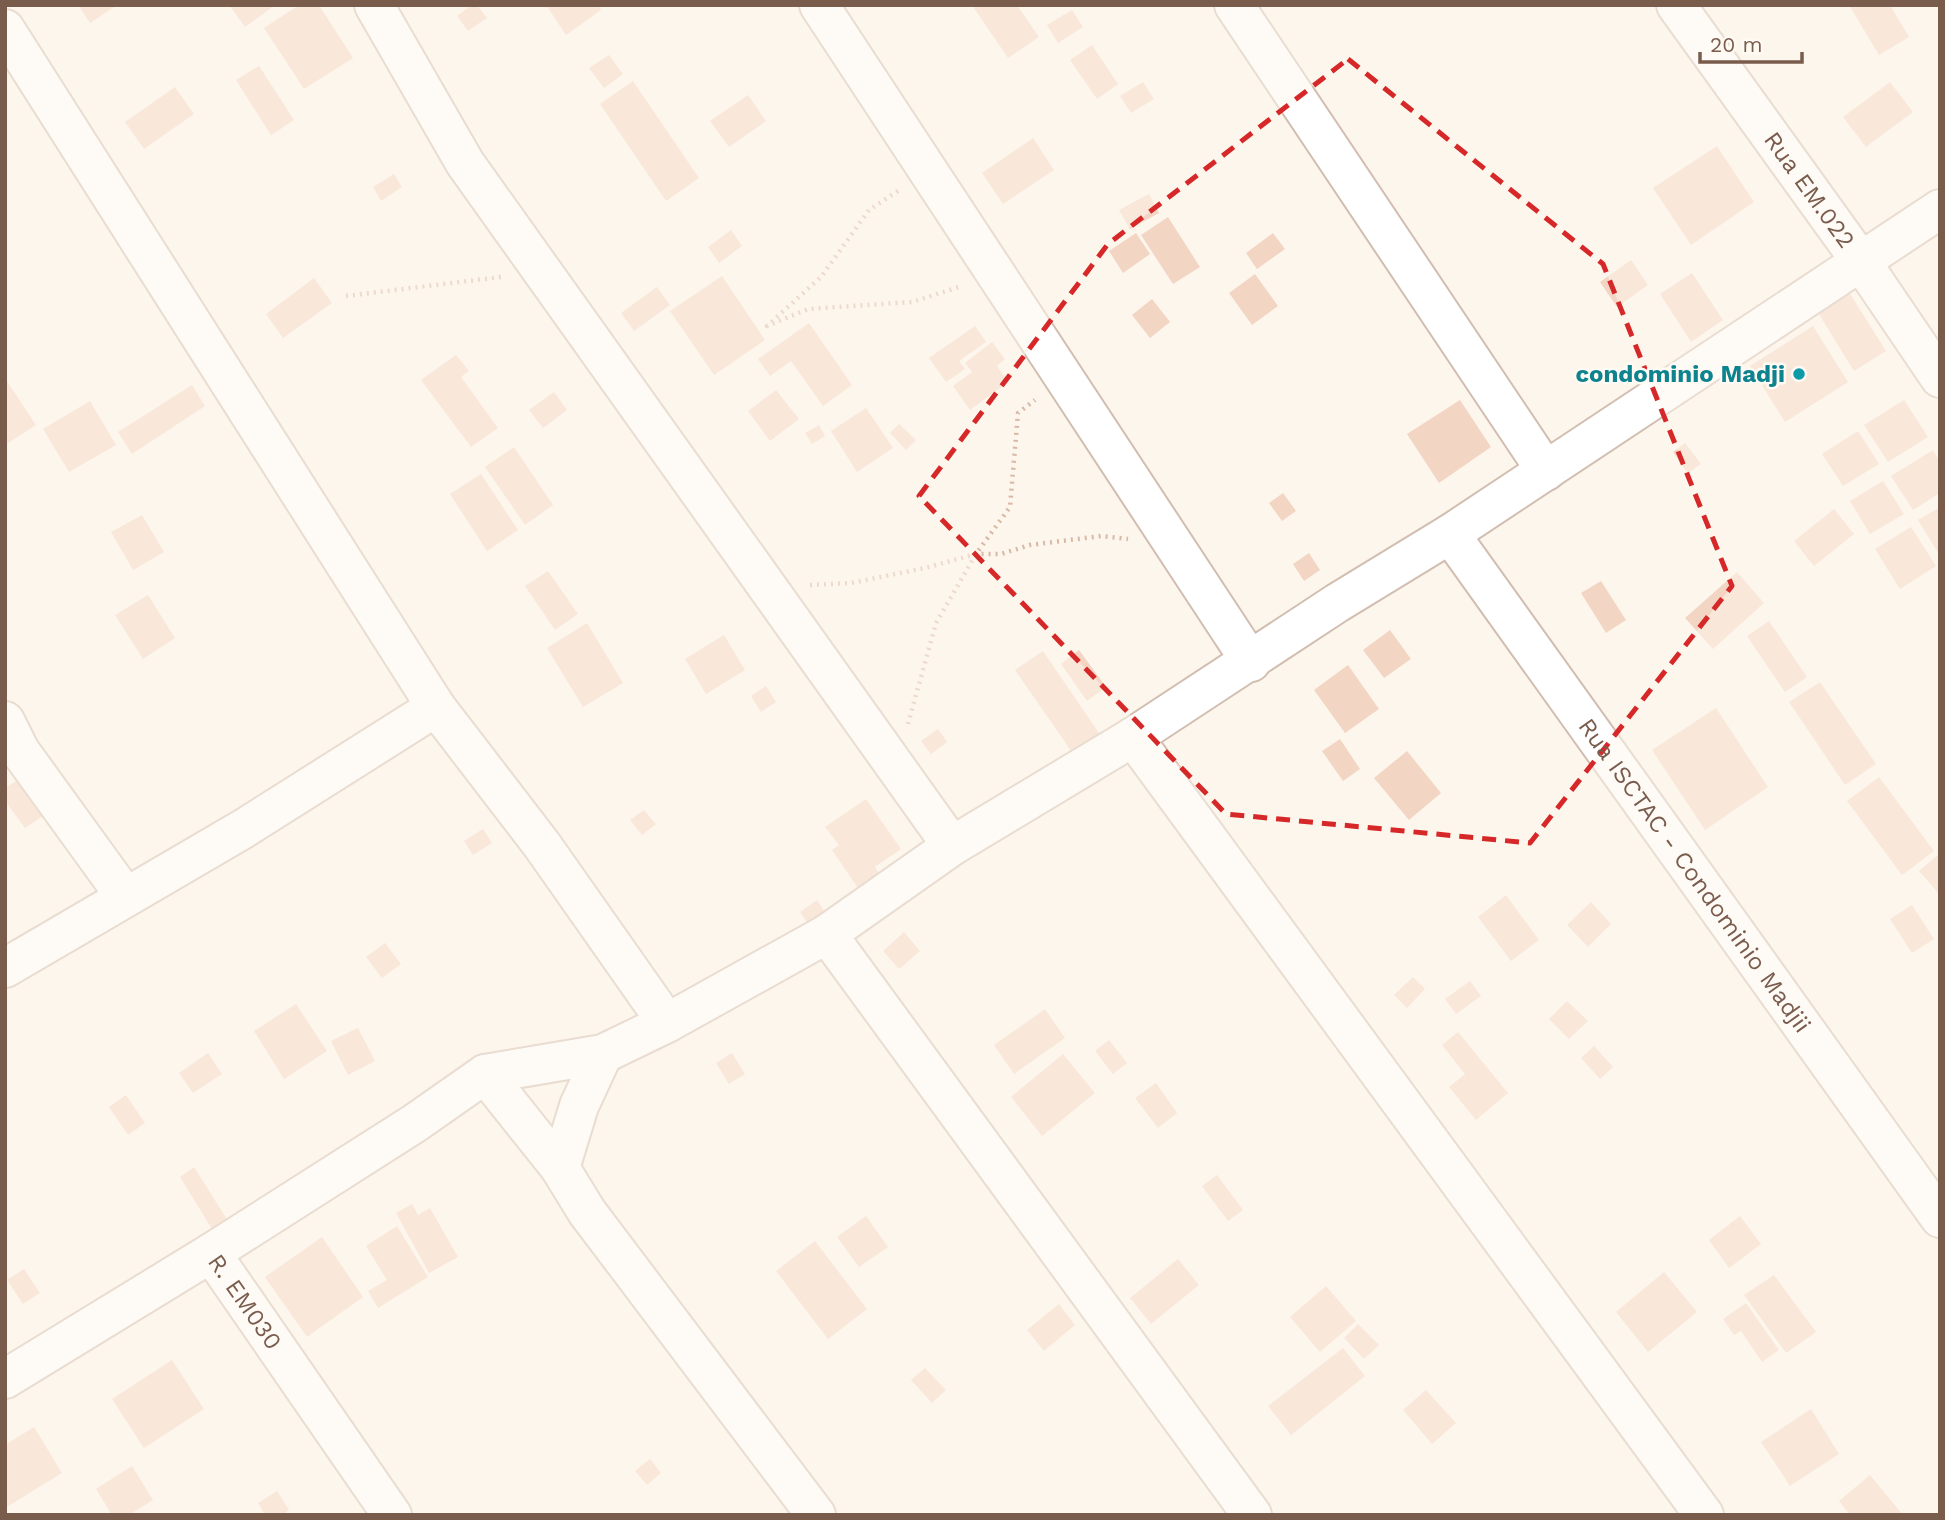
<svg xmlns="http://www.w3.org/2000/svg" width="1945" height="1520" font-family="'Work Sans',sans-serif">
<rect width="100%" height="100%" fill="#fdf6ec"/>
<!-- building -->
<path fill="#f3d5c3" d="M78,5H117L90,23Z
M229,5H275L245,27Z
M299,5H319L353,58L304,89L264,28Z
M472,5H477L487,18L468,31L457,16Z
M546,5H598L601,10L566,35Z
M978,5H1017L1039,37L1008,58L974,8Z
M1849,5H1890L1909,37L1879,55Z
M1072,10L1083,27L1058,43L1047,25Z
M1092,45L1118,84L1097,99L1070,60Z
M609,55L623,74L604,88L589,68Z
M259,66L294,120L271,135L236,80Z
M633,81L699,178L666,201L600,104Z
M1143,82L1154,99L1131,113L1120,96Z
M1890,82L1913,112L1866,147L1843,117Z
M175,87L194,114L144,149L125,122Z
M748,95L766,121L729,147L710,121Z
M1033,138L1054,170L1003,204L982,173Z
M1717,146L1754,202L1691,245L1653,188Z
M394,174L402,187L381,201L373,187Z
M1149,194L1159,213L1130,229L1119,210Z
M1168,217L1200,267L1173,284L1141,235Z
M731,230L742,246L719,263L708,247Z
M1136,233L1150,254L1123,273L1109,251Z
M1273,233L1285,249L1257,269L1246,253Z
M1631,260L1648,285L1617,307L1600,282Z
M1692,273L1723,320L1691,342L1660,294Z
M1255,274L1278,306L1252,325L1229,293Z
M722,276L765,340L714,375L670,311Z
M314,278L332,303L283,338L266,314Z
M657,287L670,305L634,331L621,313Z
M1849,292L1886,351L1854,371L1817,311Z
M1152,299L1170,322L1150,338L1132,315Z
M809,323L852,385L823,406L791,361L770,376L758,359Z
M975,326L986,342L959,361L965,369L946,382L929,358Z
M1813,326L1848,382L1785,422L1750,366Z
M992,342L1005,359L997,366L1008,382L970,410L953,386L972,372L965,363Z
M456,355L469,371L461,377L498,428L471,447L421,380Z
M5,378L36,425L5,445Z
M192,385L205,406L132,454L118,432Z
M776,390L799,419L770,441L748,411Z
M554,392L567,410L543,428L529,410Z
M1460,400L1491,447L1439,483L1407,434Z
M1904,400L1928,437L1888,462L1864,425Z
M90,401L116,445L69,472L43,429Z
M866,408L893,448L857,472L831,431Z
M899,424L916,440L906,450L890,433Z
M819,425L825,436L812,444L805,433Z
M1858,431L1879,464L1843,486L1822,454Z
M1685,443L1701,464L1688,473L1673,452Z
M514,447L553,505L525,525L485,467Z
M1933,450L1940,462V493L1913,510L1891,476Z
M481,474L518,530L487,551L450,494Z
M1883,481L1904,514L1870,534L1850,501Z
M1283,493L1296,511L1282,521L1269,503Z
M1940,507V556L1918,520Z
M1834,509L1854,534L1814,566L1794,541Z
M142,515L164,552L133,570L111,532Z
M1911,527L1936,566L1900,589L1875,549Z
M1309,553L1320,570L1304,581L1293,564Z
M548,571L578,614L555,630L525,586Z
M1737,572L1764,603L1713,649L1685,618Z
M1601,581L1626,620L1606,633L1581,593Z
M148,595L175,638L143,659L115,615Z
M1769,621L1807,677L1785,692L1747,636Z
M587,623L623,683L583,707L547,648Z
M1390,630L1411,659L1384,678L1363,650Z
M724,635L745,670L706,694L685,659Z
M1079,650L1106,687L1087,701L1061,664Z
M1043,651L1101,736L1074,755L1015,670Z
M1348,665L1379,709L1345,733L1314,690Z
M1820,682L1876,764L1845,785L1789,702Z
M766,686L776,702L761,712L751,696Z
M1716,708L1768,787L1705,830L1652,750Z
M938,729L947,742L931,754L921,741Z
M1340,739L1360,769L1343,781L1322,751Z
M1407,751L1441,793L1409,820L1374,778Z
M1879,777L1934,851L1902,875L1847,801Z
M21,778L46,814L25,828L5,801V788Z
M866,799L901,849L875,867L883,880L862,894L832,850L839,845L825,827Z
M644,810L656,824L642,835L630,820Z
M483,829L492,843L473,855L464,841Z
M1940,853V895L1919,871Z
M1506,895L1539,940L1511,961L1478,917Z
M817,900L828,917L812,929L800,912Z
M1591,902L1611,924L1588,947L1567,925Z
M1912,905L1934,939L1912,953L1890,919Z
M904,932L920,951L899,969L883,951Z
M385,943L401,964L382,978L366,957Z
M1413,977L1425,989L1407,1008L1394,995Z
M1470,981L1481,996L1456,1014L1445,999Z
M1567,1001L1588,1021L1569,1039L1549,1019Z
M296,1004L327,1051L284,1079L254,1031Z
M1045,1009L1065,1038L1014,1074L994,1045Z
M358,1028L375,1061L348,1075L331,1041Z
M1458,1032L1508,1093L1476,1120L1449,1087L1465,1074L1442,1045Z
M1109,1040L1127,1063L1113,1074L1095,1051Z
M1594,1046L1613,1067L1600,1079L1581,1058Z
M208,1053L222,1074L193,1093L179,1073Z
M732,1053L745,1074L729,1084L716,1063Z
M1063,1054L1095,1093L1042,1136L1011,1097Z
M1156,1083L1177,1113L1158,1128L1135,1098Z
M126,1095L145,1123L128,1135L109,1107Z
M194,1167L230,1224L215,1234L180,1177Z
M1217,1175L1243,1210L1228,1221L1202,1186Z
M412,1204L418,1215L430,1208L458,1257L429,1273L396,1213Z
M866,1216L888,1247L859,1267L837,1237Z
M1740,1216L1761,1244L1729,1268L1709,1240Z
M397,1226L428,1277L378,1308L368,1291L387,1280L366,1246Z
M322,1237L363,1297L307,1337L265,1277Z
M815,1241L867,1309L828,1339L776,1271Z
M1178,1259L1199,1285L1151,1324L1130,1298Z
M24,1269L40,1293L23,1304L7,1280Z
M1664,1272L1697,1312L1648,1352L1616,1312Z
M1774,1275L1816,1332L1786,1353L1744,1295Z
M1326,1286L1356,1321L1320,1352L1290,1317Z
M1746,1303L1779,1350L1762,1362L1741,1331L1734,1335L1723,1319Z
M1059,1304L1075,1325L1044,1351L1027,1330Z
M1358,1324L1379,1345L1364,1359L1344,1338Z
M1343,1348L1365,1376L1291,1435L1268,1406Z
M172,1360L204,1409L144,1448L112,1399Z
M925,1368L946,1390L932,1403L911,1380Z
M1426,1390L1456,1423L1432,1444L1403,1410Z
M1811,1409L1839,1454L1790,1486L1761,1442Z
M34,1427L62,1473L5,1508V1445Z
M650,1459L661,1473L647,1485L635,1471Z
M132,1466L153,1500L129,1515H112L96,1489Z
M1870,1475L1903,1515H1850L1839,1501Z
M277,1491L289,1510L282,1515H265L258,1503Z"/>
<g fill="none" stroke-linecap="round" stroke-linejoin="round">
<defs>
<g id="street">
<path d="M374,5L465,163L952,846"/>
<path d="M819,5L1251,662"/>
<path d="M1234,5L1546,471"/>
<path id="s1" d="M1676,5L1862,263L1940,378"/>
<path d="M5,29L436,707L542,845L667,1023"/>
<path id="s2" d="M1450,534L1940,1218"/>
<path d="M5,721L20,751L125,896"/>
<path d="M1133,737L1704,1515"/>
<path d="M827,934L1252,1515"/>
<path d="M5,968L243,829L436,707"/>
<path d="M485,1074L560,1168L587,1212L816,1515"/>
<path d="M560,1168L579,1106L603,1054"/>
<path d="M211,1253L415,1123L485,1074L603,1054L667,1023L827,934L952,846L1133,737L1337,603L1450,534L1940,209"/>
<path id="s3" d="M5,1379L211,1253L392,1515"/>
</g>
</defs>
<!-- street casing -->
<use href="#street" stroke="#d1beb0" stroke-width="42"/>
<!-- path -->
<path stroke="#d9b8a5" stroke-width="4.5" stroke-dasharray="2 5" stroke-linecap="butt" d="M898,191L869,210L821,277L767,326L808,309L912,302L962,286
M346,296L501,277
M810,585L851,583L925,568L976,554H1001L1030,545L1101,536L1128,539
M908,724L936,623L976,554L1010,507L1018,413L1035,400"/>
<!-- street -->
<use href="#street" stroke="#fff" stroke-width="38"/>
</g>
<!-- marked area -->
<path d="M0 0H1945V1520H0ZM1348,59L1603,264L1732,586L1530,843L1226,814L919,496L1108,244Z" fill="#fdf6ec" fill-opacity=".55" fill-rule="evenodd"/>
<path fill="none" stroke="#d62828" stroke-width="5" stroke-dasharray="14 9" stroke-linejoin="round" d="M1348,59L1603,264L1732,586L1530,843L1226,814L919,496L1108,244Z"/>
<!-- markers -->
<circle fill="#0f9aa8" stroke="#fffaf3" stroke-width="2.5" cx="1799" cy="374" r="7"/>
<g text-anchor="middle" stroke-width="5" stroke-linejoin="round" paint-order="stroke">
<!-- street labels -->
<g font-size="24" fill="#7a5c4d" stroke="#fffaf3">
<text dy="8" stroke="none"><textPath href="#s1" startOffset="228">Rua EM.022</textPath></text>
<text dy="8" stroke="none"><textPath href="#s2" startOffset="420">Rua ISCTAC - Condominio Madjii</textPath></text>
<text dy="8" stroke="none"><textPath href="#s3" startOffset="301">R. EM030</textPath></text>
</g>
<!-- culture labels -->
<g font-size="24" font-weight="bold" fill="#0d838f" stroke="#fffaf3" text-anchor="end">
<text x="1785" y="382">condominio Madji</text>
</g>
</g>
<!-- border -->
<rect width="1945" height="1520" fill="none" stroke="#7a5c4d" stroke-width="14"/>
<!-- scale -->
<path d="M1700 52v10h102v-10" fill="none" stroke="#7a5c4d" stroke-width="3.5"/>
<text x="1710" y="52" font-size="21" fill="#7a5c4d" stroke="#fffaf3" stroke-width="5" paint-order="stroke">20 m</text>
</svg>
